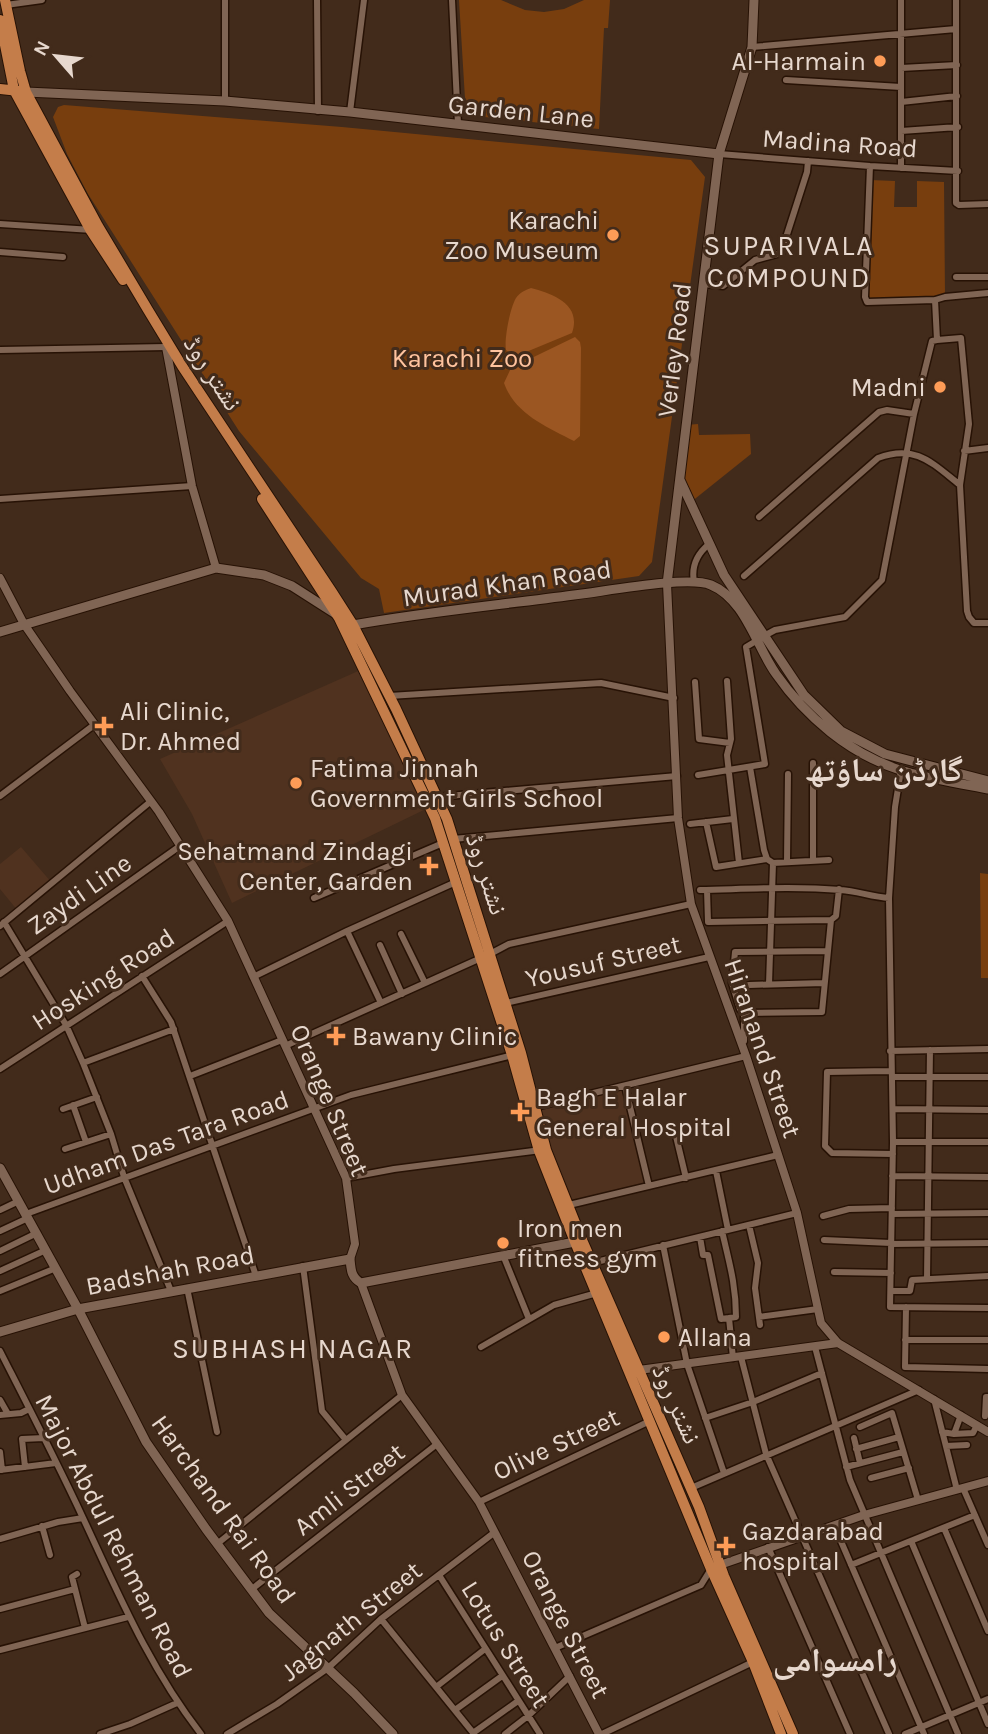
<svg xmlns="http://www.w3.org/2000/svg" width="988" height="1734" font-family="Karla,'Noto Naskh Arabic',sans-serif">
<rect width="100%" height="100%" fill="#422b1b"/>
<!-- built -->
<path fill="#50321f" d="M365,668L430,807L232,903L192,814L160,759Z
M21,847L52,883L18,911L0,889V864Z
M625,1086L648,1186L569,1205L536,1107Z"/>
<!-- green -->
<path fill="#783e0e" d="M459,0H501L525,10L544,12L564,9L584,0H610L608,28H604L599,129L466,115Z
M64,105L342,127L691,160L705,177L652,562L639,576L384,613L379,589L361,578L239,431L88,194L67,154L53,117L58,107Z
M870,180L895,181L894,207H917V181L944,182L945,297L869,299Z
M698,424L699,435L750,434L751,454L691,502L680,479L686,425Z
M980,873L988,874V978H981Z"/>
<!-- water -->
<path fill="#9b5622" d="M531,288C553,294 582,304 572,333L514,357L506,350C504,339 510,308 516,298C520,292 526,290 531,288Z
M575,337L580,342L581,348L580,436L574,441C547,427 515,414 504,383L511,368Z"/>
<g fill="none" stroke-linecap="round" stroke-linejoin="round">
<defs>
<path id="minor" d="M225,0V101
M317,0L318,111
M452,0L458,124
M901,0V168
M956,0V203L959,205L988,204
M6,5L42,0
M752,47L956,29
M901,68L957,65
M786,80L901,87
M901,102L957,96
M350,112L364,0
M901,131L958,127
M719,154L870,166L958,171
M870,166L865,297L867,302L935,300L945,297L988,293
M0,224L92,230
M0,252L63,257
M956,277H988
M704,284L723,286L755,260L781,253L807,172L808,161
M935,300L937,340L961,338L969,424L960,485L967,611L969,617L974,623H988
M0,350L166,347
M964,451L988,448
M0,499L192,486
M759,517L879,412L887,410L914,414
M744,576L878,458C916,444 932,463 960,485
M694,582C691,566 697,554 709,544
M764,636L775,630L845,617L882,580L914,414L932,341L937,340
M727,681L731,739L727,755L739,863
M695,682L699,739L730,743
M389,696L601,683L674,698
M750,767L764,850L767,859L773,863
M901,770L895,807L889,898L893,1142L890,1307L988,1308
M698,775L765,764L746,647L756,641
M0,796L94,725
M437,797L677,776
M706,822L716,867L767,859
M690,824L733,819
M453,839L678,818
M787,861L788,774
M813,861V763
M700,890C747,889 794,886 841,890C857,891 872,897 889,898
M707,890L708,922L831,920
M314,898L443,843
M4,922L66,1025L83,1063L111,1134L124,1177L171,1291
M0,926L150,802
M347,931L381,1003
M401,934L425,983
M380,945L402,994
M490,954L509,944L691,904
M0,974L180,846
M142,976L171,1022L256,1276
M253,977L347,931L456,882
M769,984L773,863L829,860
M749,985L824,983
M506,1003L709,957
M744,1013L822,1012L831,920L836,916L839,889
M744,1041V1013L740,1009L732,983L735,952L827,951
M285,1046L481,958
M890,1051L988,1049
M83,1063L174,1029
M0,1069L228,921
M890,1071L827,1072L825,1146L832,1153L893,1154
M190,1076L282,1040
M893,1077H988
M625,1086L649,1186
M73,1105L86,1142
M536,1107L746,1056
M63,1109L97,1097
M893,1109L988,1110
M674,1128L686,1178
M893,1142H988
M65,1149L111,1134
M716,1171L728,1230
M892,1176L988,1177
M346,1178L394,1169L541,1150
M569,1205L778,1155
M0,1210L19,1201
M26,1214L351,1095L513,1055
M892,1214L988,1213
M823,1216L849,1209L892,1208
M749,1225L758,1263L755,1288L760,1325
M0,1231L28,1218
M722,1231C729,1262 736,1284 736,1317L729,1318
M700,1237L703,1255H708L721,1319L729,1318L733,1358
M824,1240L891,1243
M891,1244L988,1243
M663,1245L687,1364L724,1473
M0,1251L37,1233
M503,1255L529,1319
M592,1263L797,1213
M303,1266L322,1411L346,1440
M0,1271L46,1250
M834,1272L891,1273
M927,1279L930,1050
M187,1288L217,1432
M0,1291L56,1268
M891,1291H910L912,1280L988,1276
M906,1307L905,1367L988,1369
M759,1317L818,1309
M905,1340H988
M481,1347L554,1305L597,1293
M815,1347L850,1480L958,1734
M0,1351C28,1406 57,1462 83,1518C118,1593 150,1669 201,1734
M741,1357L766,1454L889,1734
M934,1399L957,1490
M0,1400L8,1414
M0,1415L21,1413L29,1409
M985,1416L986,1397H988
M705,1418L753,1402L822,1373
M860,1427L892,1413L918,1500
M942,1432L954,1434L961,1415
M954,1434L973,1433L977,1425
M854,1438L860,1463
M946,1446L967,1445
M856,1449L899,1437
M0,1452L2,1470
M25,1467L22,1439L44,1438
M846,1467L903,1452
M0,1470L56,1463
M871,1478L909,1468
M691,1488L919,1390
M963,1488L988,1545
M479,1502L650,1421
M834,1525L924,1734
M42,1526L50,1555
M944,1528L988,1631
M0,1539L58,1522L83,1518
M911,1541L988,1724
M217,1544L402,1395
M768,1547L850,1734
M851,1565L975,1515
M77,1574L72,1577L85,1628
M439,1575L540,1734
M252,1589L437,1444
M0,1609L75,1589
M381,1619L474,1734
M555,1648L701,1585L711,1569
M0,1650L128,1617
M436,1687L485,1649
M455,1710L502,1676
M473,1733L518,1701
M100,1734L130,1724L177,1703
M227,1734L277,1704L328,1668L381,1619L495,1532
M505,1734L528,1716L570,1676
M602,1734L753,1662
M905,1734L988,1699"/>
<path id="tertiary" d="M166,347L192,486L216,568
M0,578L24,624L70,691L159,812L228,921L346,1178L355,1244L350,1259
M667,584L678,818L691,904L746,1056L797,1213L821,1323L838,1343L988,1432
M361,1283L402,1395L479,1502L599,1734
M639,1370L838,1343
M717,1566L864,1515L988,1481"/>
<path id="secondary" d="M26,92L225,101L350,112L719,154
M680,480L724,575L804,695L841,731L885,754L988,781
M667,584L719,154L752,47L754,0
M0,632L216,568L264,575L292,586L353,625C425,612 500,605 574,595C602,592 688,575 711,585C745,599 756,646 776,674C806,717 850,754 900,770C928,779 959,783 988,789
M0,1168L78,1309L146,1442L206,1529L269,1613L354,1693L393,1734
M0,1332L78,1309L350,1259C351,1270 351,1277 361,1283L580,1241"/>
<path id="primary" d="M5,0L20,71L26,92L98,226L148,310L182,366L332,592L353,625L396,709L447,819L521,1053L546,1150L582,1240L699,1507L724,1576L793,1734
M0,20L14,90L91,231L123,280
M0,89L19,91
M262,499L339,618L435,818L512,1055L539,1151L575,1242L711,1569L753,1662L781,1734"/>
</defs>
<!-- minor casing -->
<use href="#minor" stroke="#271205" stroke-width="9"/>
<!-- tertiary casing -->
<use href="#tertiary" stroke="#271205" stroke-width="10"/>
<!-- secondary casing -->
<use href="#secondary" stroke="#271205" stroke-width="11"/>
<!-- primary casing -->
<use href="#primary" stroke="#271205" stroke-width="12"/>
<!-- minor -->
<use href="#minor" stroke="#806554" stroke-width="6"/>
<!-- tertiary -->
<use href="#tertiary" stroke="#806554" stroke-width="8"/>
<!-- secondary -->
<use href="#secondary" stroke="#806554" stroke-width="9"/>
<!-- primary -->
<use href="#primary" stroke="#c47d4a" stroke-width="10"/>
</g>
<!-- markers -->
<g fill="#fe9c57" stroke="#422b1b" stroke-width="2.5">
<circle cx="880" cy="61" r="7"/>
<circle cx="613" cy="235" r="7"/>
<circle cx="940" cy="387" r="7"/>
<path d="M100.5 715.5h7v7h7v7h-7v7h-7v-7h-7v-7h7z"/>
<circle cx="296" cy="783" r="7"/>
<path d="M425.5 855.5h7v7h7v7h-7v7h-7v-7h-7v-7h7z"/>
<path d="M332.5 1025.5h7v7h7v7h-7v7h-7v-7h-7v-7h7z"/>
<path d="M516.5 1101.5h7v7h7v7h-7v7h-7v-7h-7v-7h7z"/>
<circle cx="503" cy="1243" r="7"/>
<circle cx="664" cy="1337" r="7"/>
<path d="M722.5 1535.5h7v7h7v7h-7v7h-7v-7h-7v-7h7z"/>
</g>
<g text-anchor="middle" stroke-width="6" stroke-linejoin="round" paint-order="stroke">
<!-- poi labels -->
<g font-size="26" fill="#e7d8ce" stroke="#422b1b" text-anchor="start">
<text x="866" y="70" text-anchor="end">Al-Harmain</text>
<text x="599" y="229" text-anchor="end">Karachi<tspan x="599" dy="30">Zoo Museum</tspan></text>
<text x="926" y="396" text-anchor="end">Madni</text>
<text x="120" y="720">Ali Clinic,<tspan x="120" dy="30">Dr. Ahmed</tspan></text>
<text x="310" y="777">Fatima Jinnah<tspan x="310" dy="30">Government Girls School</tspan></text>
<text x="413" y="860" text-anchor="end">Sehatmand Zindagi<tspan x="413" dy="30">Center, Garden</tspan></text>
<text x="352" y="1045">Bawany Clinic</text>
<text x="536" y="1106">Bagh E Halar<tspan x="536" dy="30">General Hospital</tspan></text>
<text x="517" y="1237">Iron men<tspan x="517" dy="30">fitness gym</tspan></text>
<text x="678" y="1346">Allana</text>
<text x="742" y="1540">Gazdarabad<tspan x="742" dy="30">hospital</tspan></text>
</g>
<!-- street labels -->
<g font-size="26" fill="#e7d8ce" stroke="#422b1b">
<text transform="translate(521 111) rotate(6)" y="9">Garden Lane</text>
<text transform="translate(840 143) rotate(4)" y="9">Madina Road</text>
<text transform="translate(674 350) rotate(-83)" y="9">Verley Road</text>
<text transform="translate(213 373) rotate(57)" y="9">نشتر روڈ</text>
<text transform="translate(507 583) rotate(-8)" y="9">Murad Khan Road</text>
<text transform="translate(487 874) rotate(72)" y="9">نشتر روڈ</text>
<text transform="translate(79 894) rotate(-35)" y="9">Zaydi Line</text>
<text transform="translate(603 961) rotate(-13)" y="9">Yousuf Street</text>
<text transform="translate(103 979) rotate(-33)" y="9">Hosking Road</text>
<text transform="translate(763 1048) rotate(71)" y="9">Hiranand Street</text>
<text transform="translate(330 1100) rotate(67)" y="9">Orange Street</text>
<text transform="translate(166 1142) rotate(-20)" y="9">Udham Das Tara Road</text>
<text transform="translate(170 1270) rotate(-11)" y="9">Badshah Road</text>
<text transform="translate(677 1404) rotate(66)" y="9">نشتر روڈ</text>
<text transform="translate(556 1444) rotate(-25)" y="9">Olive Street</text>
<text transform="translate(349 1489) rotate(-38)" y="9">Amli Street</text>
<text transform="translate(224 1509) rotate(54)" y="9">Harchand Rai Road</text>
<text transform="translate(114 1536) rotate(63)" y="9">Major Abdul Rehman Road</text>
<text transform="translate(351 1621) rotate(-39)" y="9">Jagnath Street</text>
<text transform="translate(566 1624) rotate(63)" y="9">Orange Street</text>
<text transform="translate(506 1644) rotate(58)" y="9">Lotus Street</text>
</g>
<!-- park labels -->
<g font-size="26" fill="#ffc39e" stroke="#422b1b">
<text x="462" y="367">Karachi Zoo</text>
</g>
<!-- neighbourhood labels -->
<g font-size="28" letter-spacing="2" fill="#e7d8ce" stroke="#422b1b">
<text x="789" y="255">SUPARIVALA<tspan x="789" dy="32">COMPOUND</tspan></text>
<text x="293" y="1358">SUBHASH NAGAR</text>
</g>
<!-- district labels -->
<g font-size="33" font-weight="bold" fill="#e7d8ce" stroke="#422b1b">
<text x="884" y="781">گارڈن ساؤتھ</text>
<text x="835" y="1671">رامسوامی</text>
</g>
</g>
<!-- north arrow -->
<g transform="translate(56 56) rotate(298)" stroke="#422b1b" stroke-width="5" paint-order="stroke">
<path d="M0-5L12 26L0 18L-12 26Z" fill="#e7d8ce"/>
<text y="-10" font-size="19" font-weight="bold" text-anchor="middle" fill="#e7d8ce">N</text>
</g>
</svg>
